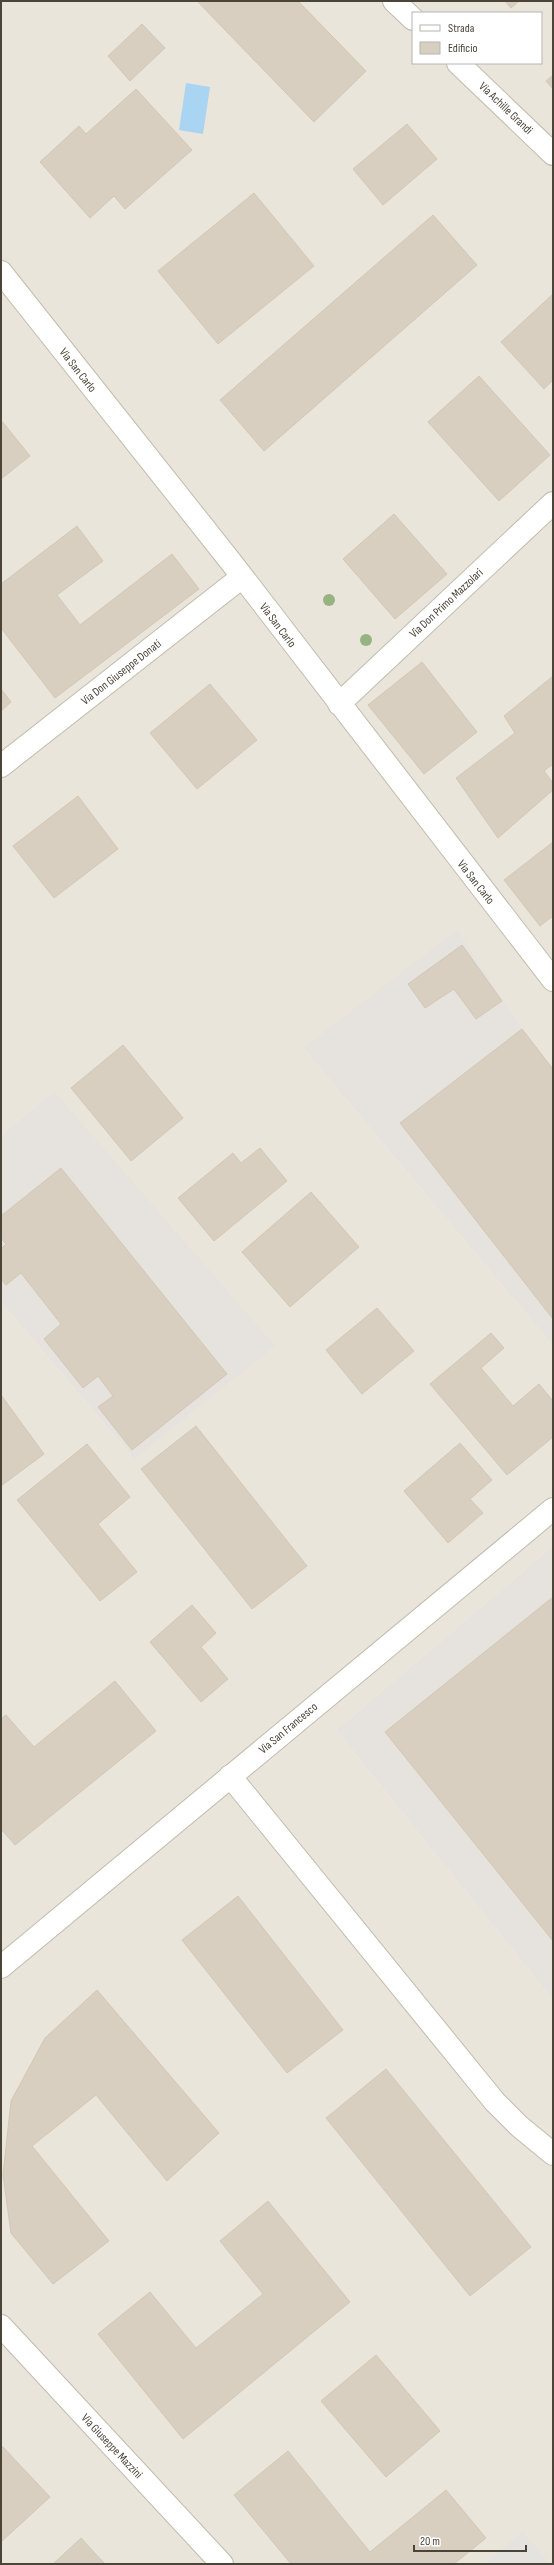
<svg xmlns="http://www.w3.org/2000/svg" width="554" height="2565" font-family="'Sofia Sans Condensed',sans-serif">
<rect width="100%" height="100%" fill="#f6f3ec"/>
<!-- residential -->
<path fill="#eae5da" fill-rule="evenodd" d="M1,1H553V1068L522,1029L303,1048L553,1346V1546L336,1730L553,2000V2564H1V1302L134,1459L54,1091L1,1135ZM413,13H541V63H413Z"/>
<!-- industrial -->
<path fill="#e6e2dd" d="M457,930L522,1029L553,1068V1346L303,1048Z
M54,1091L275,1346L134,1459L1,1302V1135Z
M553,1546V2000L336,1730Z"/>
<!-- parking -->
<path fill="#e5e3e0" d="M523,2531L550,2564H484Z"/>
<!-- water -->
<path fill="#a9d4f2" d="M186,83L210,87L203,134L179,130Z"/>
<!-- building -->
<path fill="#d8cfc1" stroke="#d3c7b4" d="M197,1H298L366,71L314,122Z
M505,1H519L511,8Z
M142,24L165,48L130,81L108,56Z
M553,75V89L546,81Z
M136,89L192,150L125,209L114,196L90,218L40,162L79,126L86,134Z
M407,124L437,159L383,205L353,169Z
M254,193L314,266L218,344L158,271Z
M433,215L477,265L264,451L220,400Z
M553,294V380L544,389L501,342Z
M479,376L550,455L499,501L428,422Z
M1,420L30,456L1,479Z
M394,514L447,574L395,619L343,559Z
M77,526L103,561L57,595L80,625L172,554L199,589L55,698L1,628V584Z
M422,662L477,732L424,774L368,705Z
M553,676V764L544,771L553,783V790L498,838L456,778L515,733L504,716Z
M210,684L257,740L197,789L150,733Z
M1,689L11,702L1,711Z
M78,796L118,849L54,898L13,846Z
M553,842V916L540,926L504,880Z
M462,945L502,1001L476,1019L454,989L425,1008L408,984Z
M522,1029L553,1069V1319L400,1123Z
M123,1045L183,1118L131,1161L71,1088Z
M260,1148L287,1181L214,1241L178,1198L233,1153L241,1163Z
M61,1168L227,1374L132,1450L98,1407L113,1396L98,1376L83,1388L44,1339L61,1324L21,1273L6,1285L1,1279V1249L6,1244L1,1238V1216Z
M311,1192L359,1247L290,1307L242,1252Z
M377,1308L414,1351L362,1394L326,1350Z
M491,1333L504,1348L481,1368L513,1406L539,1384L553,1401V1437L507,1475L430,1384Z
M1,1395L44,1454L1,1486Z
M196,1426L307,1566L252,1609L141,1469Z
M460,1443L492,1480L470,1499L483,1513L448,1543L404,1491Z
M87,1444L130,1497L98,1524L137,1572L100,1601L17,1500Z
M553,1597V1941L385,1732Z
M192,1605L216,1633L201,1647L228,1679L201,1702L150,1642Z
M115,1681L156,1731L15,1845L1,1829V1719L6,1715L34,1747Z
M238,1896L343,2030L287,2073L182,1940Z
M97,1990L219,2133L167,2181L96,2095L32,2146L109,2241L53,2284L11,2233L3,2175L11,2101L45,2038Z
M386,2069L531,2247L470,2296L326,2118Z
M268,2201L350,2302L183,2439L98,2334L150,2292L196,2348L263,2294L220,2241Z
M376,2355L440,2431L386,2477L321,2401Z
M2,2446L50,2497L1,2542V2447Z
M288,2451L370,2552L446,2490L486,2538L454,2564H291L234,2495Z
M81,2538L105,2564H53Z"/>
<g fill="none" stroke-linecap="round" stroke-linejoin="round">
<defs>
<path id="minor" d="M394,1L413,19
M458,63L553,154
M1,272L231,562L553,980
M339,704L553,503
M1,766L242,577
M230,1776L495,2102L519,2126L553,2154
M1,1967L553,1509
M1,2326L222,2564"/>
</defs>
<!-- minor casing -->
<use href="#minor" stroke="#c2bbae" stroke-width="24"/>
<!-- minor -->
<use href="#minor" stroke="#fff" stroke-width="22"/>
</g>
<!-- trees -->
<g fill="#97b381">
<circle cx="329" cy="600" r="6"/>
<circle cx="366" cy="640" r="6"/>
</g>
<g text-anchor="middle" stroke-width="3" stroke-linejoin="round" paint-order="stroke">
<!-- street labels -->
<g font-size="12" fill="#4b4439" stroke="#fff">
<text transform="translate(506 108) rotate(44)" y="4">Via Achille Grandi</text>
<text transform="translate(78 370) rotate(52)" y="4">Via San Carlo</text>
<text transform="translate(446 603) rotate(-43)" y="4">Via Don Primo Mazzolari</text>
<text transform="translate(278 625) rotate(53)" y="4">Via San Carlo</text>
<text transform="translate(121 672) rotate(-38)" y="4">Via Don Giuseppe Donati</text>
<text transform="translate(476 882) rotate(52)" y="4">Via San Carlo</text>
<text transform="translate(288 1728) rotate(-40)" y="4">Via San Francesco</text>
<text transform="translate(112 2446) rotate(47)" y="4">Via Giuseppe Mazzini</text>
</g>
</g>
<!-- border -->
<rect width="554" height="2565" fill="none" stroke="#4b4439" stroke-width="4"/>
<!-- legend -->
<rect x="412" y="12" width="130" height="52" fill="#ffffff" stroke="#b7b4b0"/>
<rect x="420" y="25" width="20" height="6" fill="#ffffff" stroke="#b7b4b0"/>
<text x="448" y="32" font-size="12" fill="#4b4439">Strada</text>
<rect x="420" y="42" width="20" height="12" fill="#d8cfc1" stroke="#b7b4b0"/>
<text x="448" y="52" font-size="12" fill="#4b4439">Edificio</text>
<!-- scale -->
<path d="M414 2545v6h112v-6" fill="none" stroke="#4b4439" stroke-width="2"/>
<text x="420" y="2545" font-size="12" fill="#4b4439" stroke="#ffffff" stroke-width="3" paint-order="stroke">20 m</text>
</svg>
